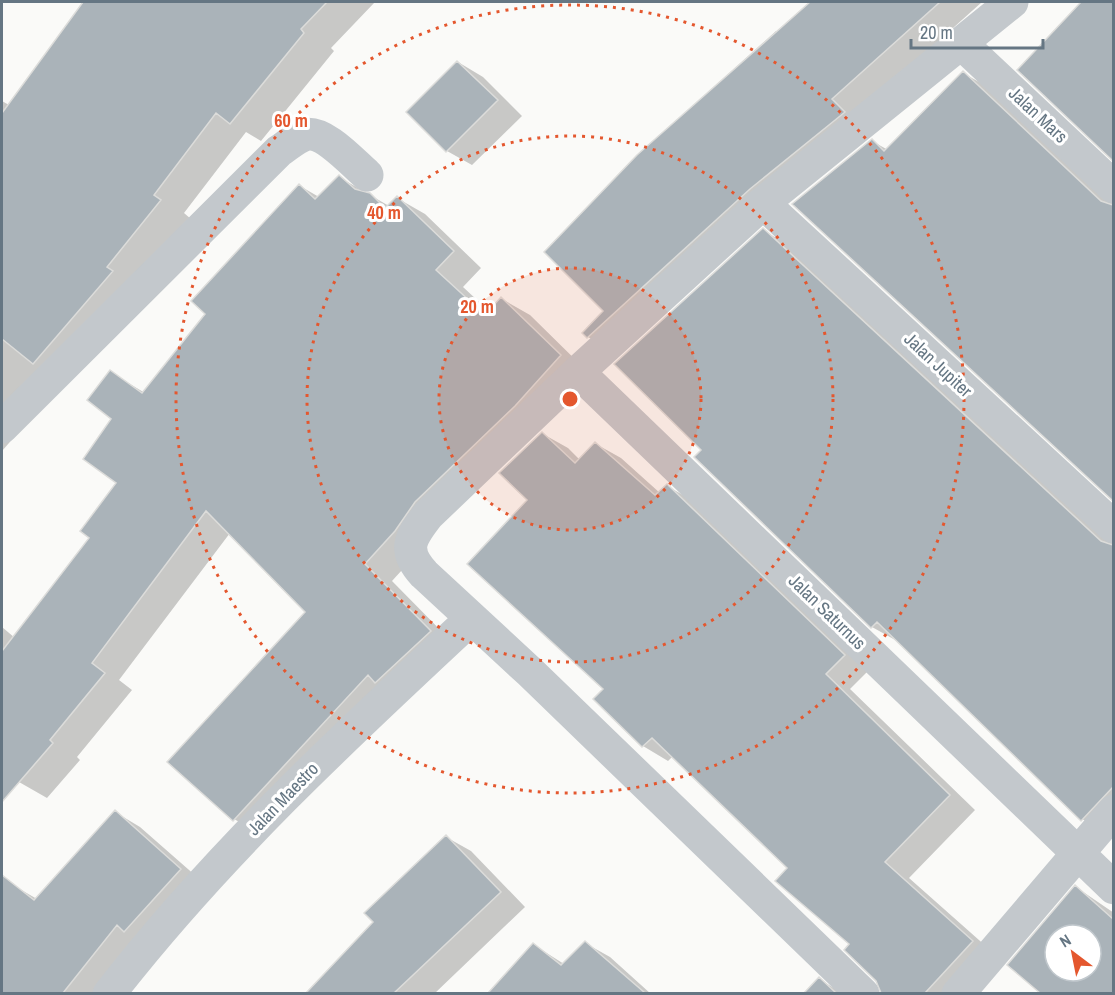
<svg xmlns="http://www.w3.org/2000/svg" width="1115" height="995" font-family="'Archivo Narrow',sans-serif">
<rect width="100%" height="100%" fill="#fafaf8"/>
<!-- shadow -->
<path fill="#0003" fill-rule="evenodd" d="M100,2H375L331,48L334,51L261,141L246,132L184,213L191,219L2,418V101L9,105Z
M814,2H982L856,115L613,351L588,337L584,333L605,311L638,156L776,31L778,33Z
M1083,2H1114V159L1019,70Z
M458,62L483,77L522,116L472,165L447,151Z
M963,73L988,87L1114,205V499L794,204L872,141L888,150Z
M339,177L389,206L397,198L425,214L481,268L463,287L490,312L502,299L530,315L588,372L443,517L423,547L392,581L458,648L262,835L234,819L307,612L230,533L119,680L132,690L77,757L80,760L47,798L19,782L2,768V627L15,638L91,538L118,482L110,372L145,393L207,314L300,186L319,197Z
M763,230L788,245L1114,545V827L1107,834L1082,819L897,641L872,627L703,450Z
M2,421L16,435L2,451Z
M543,434L568,448L580,460L596,444L621,458L660,493L667,486L692,500L869,670L850,689L975,810L909,878L997,956L963,994H921L916,989L913,994H894L881,986L789,867L673,756L668,761L643,746L595,699L605,689L529,500Z
M115,812L140,827L205,884L99,994H2V895L11,884L37,899Z
M446,837L471,851L525,907L434,994H308L375,922Z
M1076,887L1114,913V994H1042L1009,965ZM1055,935H1091V971H1055Z
M585,943L610,957L651,994L491,992L534,945L564,964Z
M819,979L844,994H806Z"/>
<!-- building -->
<path fill="#aab3b9" stroke="#dcdcda" stroke-width="1.5" fill-rule="evenodd" d="M83,2H327L301,29L304,33L230,124L216,113L154,195L161,200L107,267L113,271L33,364L2,339V113Z
M810,2H940L832,99L845,112L750,189L587,338L582,333L603,311L544,252L637,155Z
M1081,2H1113V161L1017,70Z
M457,61L498,100L446,152L406,112Z
M963,71L1101,201L1113,205V501L792,204L872,139L884,151Z
M339,175L355,189L370,193L385,208L397,196L454,251L436,270L485,315L501,297L561,355L515,406L415,502L395,531L365,564L431,631L375,683L368,675L233,821L167,762L305,612L206,511L92,663L105,673L50,740L53,743L2,802V651L89,538L80,531L116,483L83,459L111,419L87,400L110,370L142,393L205,314L191,301L299,184L315,199Z
M763,228L1101,541L1113,545V787L1081,821L877,622L871,628L694,457L701,450L614,364Z
M542,432L575,463L595,442L655,495L667,484L845,655L826,674L950,795L885,862L973,941L925,993H881L876,981L844,950L849,944L775,881L787,868L652,738L642,747L593,699L603,689L467,564L527,500L499,473Z
M115,810L181,869L124,932L117,925L63,993H2V875L34,900Z
M446,835L501,892L394,993H306L373,922L364,913Z
M1075,885L1113,919V993H1040L1007,965ZM1055,935H1091V971H1055Z
M585,941L645,993H488L533,943L561,965Z
M819,977L836,993H804Z"/>
<g fill="none" stroke-linecap="round" stroke-linejoin="round">
<!-- minor -->
<path stroke="#c3c8cc" stroke-width="33" d="M962,44L1114,187
M763,203L1114,527
M578,372L1114,888
M2,427L279,151C287,146 295,138 304,135C323,129 353,163 367,175
M109,994C216,856 344,737 471,619
M863,994L530,672L424,574C402,550 410,538 428,515L578,372L763,203L1012,2
M958,994L1114,811"/>
</g>
<!-- distance rings -->
<circle cx="570" cy="399" r="131" fill="#e4572e" fill-opacity=".12"/>
<g fill="none" stroke="#e4572e" stroke-width="3" stroke-dasharray="3 6">
<circle cx="570" cy="399" r="131"/>
<circle cx="570" cy="399" r="263"/>
<circle cx="570" cy="399" r="394"/>
</g>
<g text-anchor="middle" stroke-width="6" stroke-linejoin="round" paint-order="stroke">
<!-- street labels -->
<g font-size="18" fill="#657683" stroke="#fff">
<text transform="translate(1038 115) rotate(43)" y="6">Jalan Mars</text>
<text transform="translate(938 365) rotate(43)" y="6">Jalan Jupiter</text>
<text transform="translate(827 612) rotate(44)" y="6">Jalan Saturnus</text>
<text transform="translate(283 799) rotate(-46)" y="6">Jalan Maestro</text>
</g>
</g>
<circle cx="570" cy="399" r="9" fill="#e4572e" stroke="#fff" stroke-width="3"/>
<g font-size="18" text-anchor="middle" font-weight="bold" fill="#e4572e" stroke="#fff" stroke-width="6" stroke-linejoin="round" paint-order="stroke">
<text x="291" y="127">60 m</text>
<text x="384" y="219">40 m</text>
<text x="477" y="313">20 m</text>
</g>
<!-- border -->
<rect width="1115" height="995" fill="none" stroke="#657683" stroke-width="6"/>
<!-- north arrow -->
<g transform="translate(1073 953) rotate(328)"><circle r="28" fill="#ffffff" stroke="#c1c8cd" stroke-width="1.5"/>
<path d="M0-4.5L10 22L0 15L-10 22Z" fill="#e4572e"/>
<text y="-9" font-size="16" font-weight="bold" text-anchor="middle" fill="#657683">N</text>
</g>
<!-- scale -->
<path d="M911 39v9h132v-9" fill="none" stroke="#657683" stroke-width="3"/>
<text x="920" y="39" font-size="18" fill="#657683" stroke="#ffffff" stroke-width="4.5" paint-order="stroke">20 m</text>
</svg>
